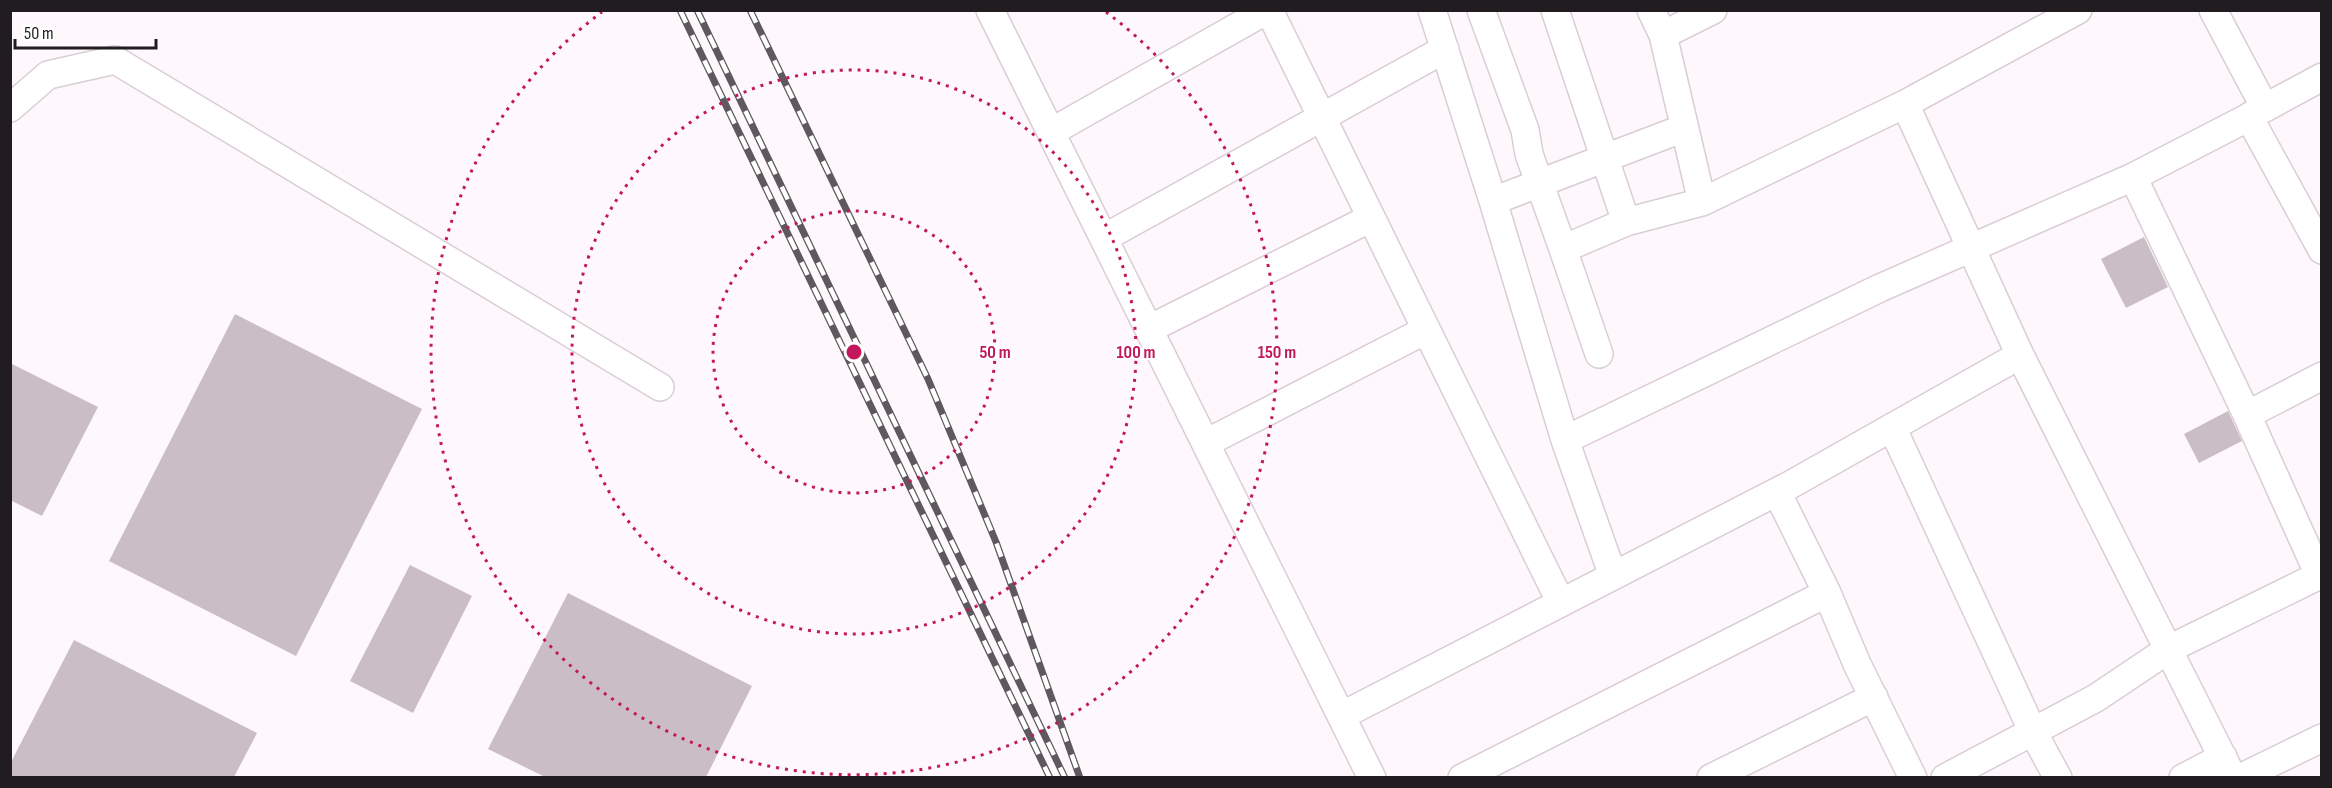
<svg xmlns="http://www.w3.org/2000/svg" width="2332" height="788" font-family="'Sofia Sans Condensed',sans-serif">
<rect width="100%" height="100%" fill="#fef8fc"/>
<!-- building -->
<path fill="#cbbdc5" d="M2144,237L2168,287L2126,308L2101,259Z
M235,314L422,409L296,656L109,561Z
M10,363L98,407L42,516L10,500Z
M2228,411L2242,441L2199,463L2184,434Z
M410,565L472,596L413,713L350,681Z
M568,593L752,686L706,777H545L488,749Z
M74,640L257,733L234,777H10V764Z"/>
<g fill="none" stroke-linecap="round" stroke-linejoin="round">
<defs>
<path id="minor" d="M990,10L1372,778
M1269,10L1561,603
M1432,10L1493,201L1565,440L1613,576
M1481,10L1525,130L1529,154L1563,249
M1555,10L1626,222
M1651,10L1663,35
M1713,10L1663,35L1702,202L1905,104
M2213,10L2265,108
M10,108L48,75L115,60L660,387
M2250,116L2322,77
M1051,132L1267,10
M2133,177L2247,415L2319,575
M1493,201L1684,128
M1104,238L1445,49
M1149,329L1371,218
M1599,354L1563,249L1626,222L1702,202
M2020,355L1905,104L2078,10
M2247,415L2322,376
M1892,427L2032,730L2058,778
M1565,440L1880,288L2133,177L2249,117L2322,250
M1206,443L1426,330
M1777,492L1827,593L1857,664L1913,778
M1343,715L1790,485L2020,355L2233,778
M1462,778L1827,593
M1711,778L1874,697
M1945,778L2096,698L2169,649L2322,574
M2183,778L2223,757
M2240,778L2322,738"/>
</defs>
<!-- minor casing -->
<use href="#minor" stroke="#dbcdd5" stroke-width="30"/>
<!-- minor -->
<use href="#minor" stroke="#fff" stroke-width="27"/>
<defs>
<path id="rail" d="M680,10L1050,778
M697,10L1065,778
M750,10L928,379L996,542L1080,778"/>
</defs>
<!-- rail casing -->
<use href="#rail" stroke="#5f595d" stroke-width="7"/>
<!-- rail -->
<use href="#rail" stroke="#fff" stroke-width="4.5" stroke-dasharray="14" stroke-linecap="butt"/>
</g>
<!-- distance rings -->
<g fill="none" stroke="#c2185b" stroke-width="3" stroke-dasharray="3 6">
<circle cx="854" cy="352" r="141"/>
<circle cx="854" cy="352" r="282"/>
<path d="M1106 12A423 423 0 1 1 602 12"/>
</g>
<circle cx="854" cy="352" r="9" fill="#c2185b" stroke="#fff" stroke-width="3"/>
<g font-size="18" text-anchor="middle" font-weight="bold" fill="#c2185b" stroke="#fff" stroke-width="4.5" stroke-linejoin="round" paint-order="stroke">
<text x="995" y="358">50 m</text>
<text x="1136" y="358">100 m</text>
<text x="1277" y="358">150 m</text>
</g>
<!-- border -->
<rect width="2332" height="788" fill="none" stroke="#211c1f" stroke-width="24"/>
<!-- scale -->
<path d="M15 39v9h141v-9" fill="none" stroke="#211c1f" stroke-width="3"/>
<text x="24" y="39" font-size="18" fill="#211c1f" stroke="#ffffff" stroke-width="4.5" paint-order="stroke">50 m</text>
</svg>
